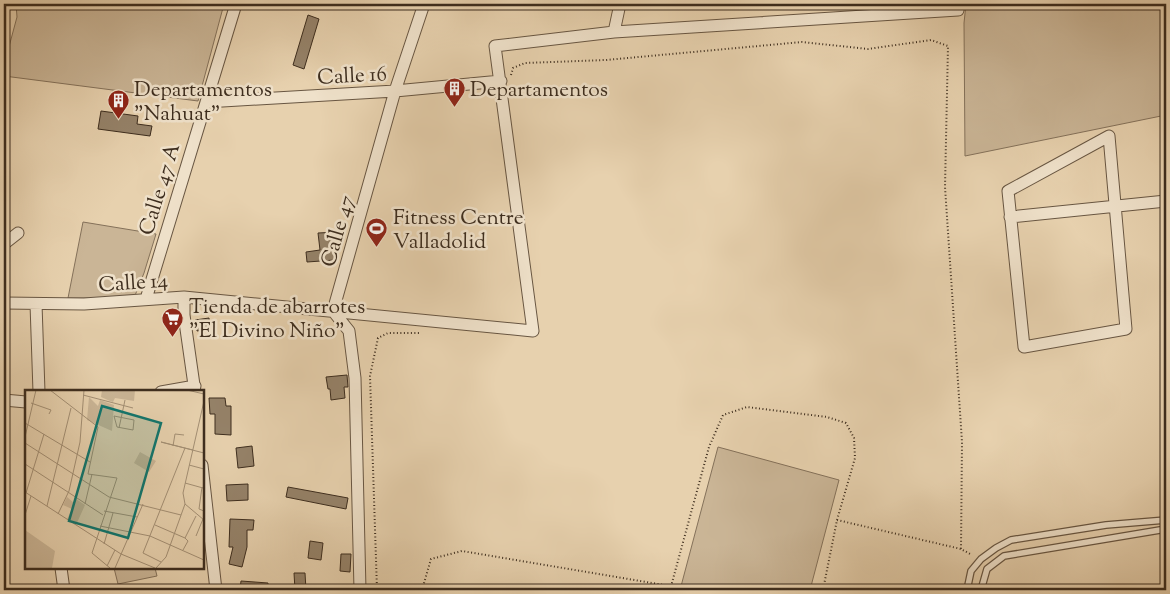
<svg xmlns="http://www.w3.org/2000/svg" width="1170" height="594" font-family="'Sorts Mill Goudy',serif">
<rect width="100%" height="100%" fill="#e7d1ae"/>
<filter id="stains"><feTurbulence type="fractalNoise" baseFrequency=".004" numOctaves="4"/><feColorMatrix values="0 0 0 0 .2 0 0 0 0 .09 0 0 0 0 .02 0 0 0 .5 -.17"/></filter>
<radialGradient id="worn" r=".72"><stop offset=".6" stop-color="#630" stop-opacity="0"/><stop offset="1" stop-color="#630" stop-opacity=".3"/></radialGradient>
<!-- green -->
<path fill="#cab596" stroke="#84715a" d="M16,4H224L198,101L4,76V53L7,54L17,17Z
M966,4H1166V115L965,156L964,23Z
M83,222L156,234L144,273L134,298H68Z
M718,447L839,480L810,590H680Z
M114,568H155L157,576L118,584Z"/>
<!-- building -->
<path fill="#958269" stroke="#3d2d1e" d="M308,15L319,19L304,69L293,65Z
M101,111L138,116L137,124L152,126L150,136L98,129Z
M338,232L339,246H334L335,260L307,262L306,252L320,250L318,233Z
M209,318L210,329L197,331L195,320Z
M347,375L348,387H344L345,398L331,400L330,389H328L326,377Z
M209,398H225L226,406H231V435L215,434V414H210Z
M252,446L254,466L238,468L236,448Z
M248,484V500L227,501L226,485Z
M288,487L348,498L346,509L286,497Z
M230,519L254,520L253,530H247V547L242,567L229,564L233,547H229Z
M310,541L323,543L321,560L308,558Z
M341,554H351L350,572L340,571Z
M294,573H305L306,590H295Z
M241,581L268,583V590H240Z"/>
<g fill="none" stroke-linecap="round" stroke-linejoin="round">
<defs>
<path id="service" d="M967,590L971,571L981,559L996,548L1011,540L1106,525L1166,520
M981,590L987,569L1004,556L1166,529"/>
<path id="minor" d="M614,32L620,4
M206,102L395,91L501,81
M1109,136L1126,329L1024,347L1008,191Z
M1010,217L1166,201
M4,244L18,233
M184,297V315L195,392
M146,299L236,4
M4,303L84,304L184,297L533,331L495,46L614,32L958,10L959,4
M36,304L39,392
M161,392L195,386
M4,400L26,402
M202,465L216,590
M61,568L64,590
M360,590L355,378L349,331L333,311L395,91L424,4"/>
</defs>
<!-- service casing -->
<use href="#service" stroke="#685642" stroke-width="8"/>
<!-- minor casing -->
<use href="#minor" stroke="#685642" stroke-width="13"/>
<!-- path -->
<path stroke="#3d2d1e" stroke-width="2" stroke-dasharray="1 2.5" stroke-linecap="butt" d="M511,75L513,68L525,63L606,60L802,42L868,49L931,40L948,46L945,187L962,442L961,549
M837,520L961,549L972,555
M377,590L370,376L378,338L388,333H420
M422,590L431,559L462,551L670,586
M670,590L709,447L723,415L747,407L827,417L846,423L854,438L855,458L837,520L823,590"/>
<!-- service -->
<use href="#service" stroke="#efe1ca" stroke-width="5.5"/>
<!-- minor -->
<use href="#minor" stroke="#efe1ca" stroke-width="11"/>
</g>
<!-- icons -->
<defs>
<symbol id="building-pin" viewBox="-11 -11 22 30"><path d="M0 17L-7.5 6A9.5 9.5 0 1 1 7.5 6Z" fill="#8f2418" stroke="#efe1ca"/><path d="M-4-6H4V6H1V3H-1V6H-4ZM-2.5-4.3h1.7v1.8h-1.7ZM.8-4.3h1.7v1.8H.8ZM-2.5-1h1.7V.8h-1.7ZM.8-1h1.7V.8H.8Z" fill="#fff"/></symbol>
<symbol id="stadium-pin" viewBox="-11 -11 22 30"><path d="M0 17L-7.5 6A9.5 9.5 0 1 1 7.5 6Z" fill="#8f2418" stroke="#efe1ca"/><path d="M0-5a6.5 5 0 1 0 0 10a6.5 5 0 1 0 0-10ZM-3.5-1.8h7v3.6h-7Z" fill="#fff"/></symbol>
<symbol id="supermarket-pin" viewBox="-11 -11 22 30"><path d="M0 17L-7.5 6A9.5 9.5 0 1 1 7.5 6Z" fill="#8f2418" stroke="#efe1ca"/><path d="M-6-5.5h2.5l.6 2H6L4.5 2H-2.5L-4.4-4H-6ZM-1.5 3.2a1.3 1.3 0 1 0 .1 0ZM3 3.2a1.3 1.3 0 1 0 .1 0Z" fill="#fff"/></symbol>
</defs>
<g fill-rule="evenodd">
<use href="#building-pin" x="442" y="76" width="25" height="34"/>
<use href="#building-pin" x="106" y="88" width="25" height="34"/>
<use href="#stadium-pin" x="364" y="216" width="25" height="34"/>
<use href="#supermarket-pin" x="160" y="306" width="25" height="34"/>
</g>
<g text-anchor="middle" stroke-width="5" stroke-linejoin="round" paint-order="stroke">
<!-- street labels -->
<g font-size="21" fill="#3d2d1e" stroke="#efe1ca">
<text transform="translate(352 75) rotate(-3)" y="7">Calle 16</text>
<text transform="translate(159 189) rotate(-73)" y="7">Calle 47 A</text>
<text transform="translate(337 231) rotate(-74)" y="7">Calle 47</text>
<text transform="translate(133 282) rotate(-4)" y="7">Calle 14</text>
</g>
<!-- poi labels -->
<g font-size="21" fill="#3d2d1e" stroke="#efe1ca" text-anchor="start">
<text x="134" y="96">Departamentos<tspan x="134" dy="24">"Nahuat"</tspan></text>
<text x="470" y="96">Departamentos</text>
<text x="393" y="224">Fitness Centre<tspan x="393" dy="24">Valladolid</tspan></text>
<text x="189" y="313">Tienda de abarrotes<tspan x="189" dy="24">"El Divino Niño"</tspan></text>
</g>
</g>
<!-- overview -->
<g transform="translate(25 390)">
<rect width="179" height="179" fill="#e7d1ae"/>
<path d="M77,0H110L109,11L90,8L88,12L85,11L76,7ZM64,7L73,16L75,10L89,15L87,41L62,30ZM115,62L131,71L124,82L109,73ZM42,107L49,113L51,109L60,115L51,135L42,129L47,119L38,115ZM0,140L30,161L27,178H0Z" fill="#cab596"/>
<path fill="none" stroke="#a38f74" stroke-width="1" d="M25,0L73,37L63,84L92,88L67,163L85,178M162,0L179,4M58,5L108,18M179,11L158,103L160,114L179,130M6,13L26,20L24,24M89,26L109,30L108,40L92,37ZM0,33L65,72M94,38L100,10M0,47L11,0M0,53L84,107L156,125M148,56L150,44L159,45M168,60L136,52L179,63M0,74L78,125M164,75L179,79M160,93L178,98M177,97L174,119L179,121M0,102L96,164L130,178M1,103L19,44M60,114L67,84M22,116L46,18M79,121L112,127M33,124L44,101L55,52L59,0M0,125L6,106M130,135L160,148L163,151L158,160M75,136L125,146L179,170M171,146L178,129M160,148L171,126M79,154L88,123M136,172L118,163L160,58M82,176L90,160M90,178L118,114M131,178L141,167L160,114"/>
<path fill="#0f766e" fill-opacity="0.15" stroke="#0f766e" stroke-width="2.5" d="M77,16L136,33L103,148L44,131Z"/>
<rect width="179" height="179" fill="none" stroke="#3d2d1e" stroke-width="2.5"/>
</g>
<!-- margin -->
<rect width="1170" height="594" fill="none" stroke="#e7d1ae" stroke-width="20"/>
<rect x="5" y="5" width="1160" height="584" fill="none" stroke="#3d2d1e" stroke-width="2.5"/>
<rect x="10" y="10" width="1150" height="574" fill="none" stroke="#3d2d1e"/>
<rect width="100%" height="100%" filter="url(#stains)"/>
<rect width="100%" height="100%" fill="url(#worn)"/>
</svg>
